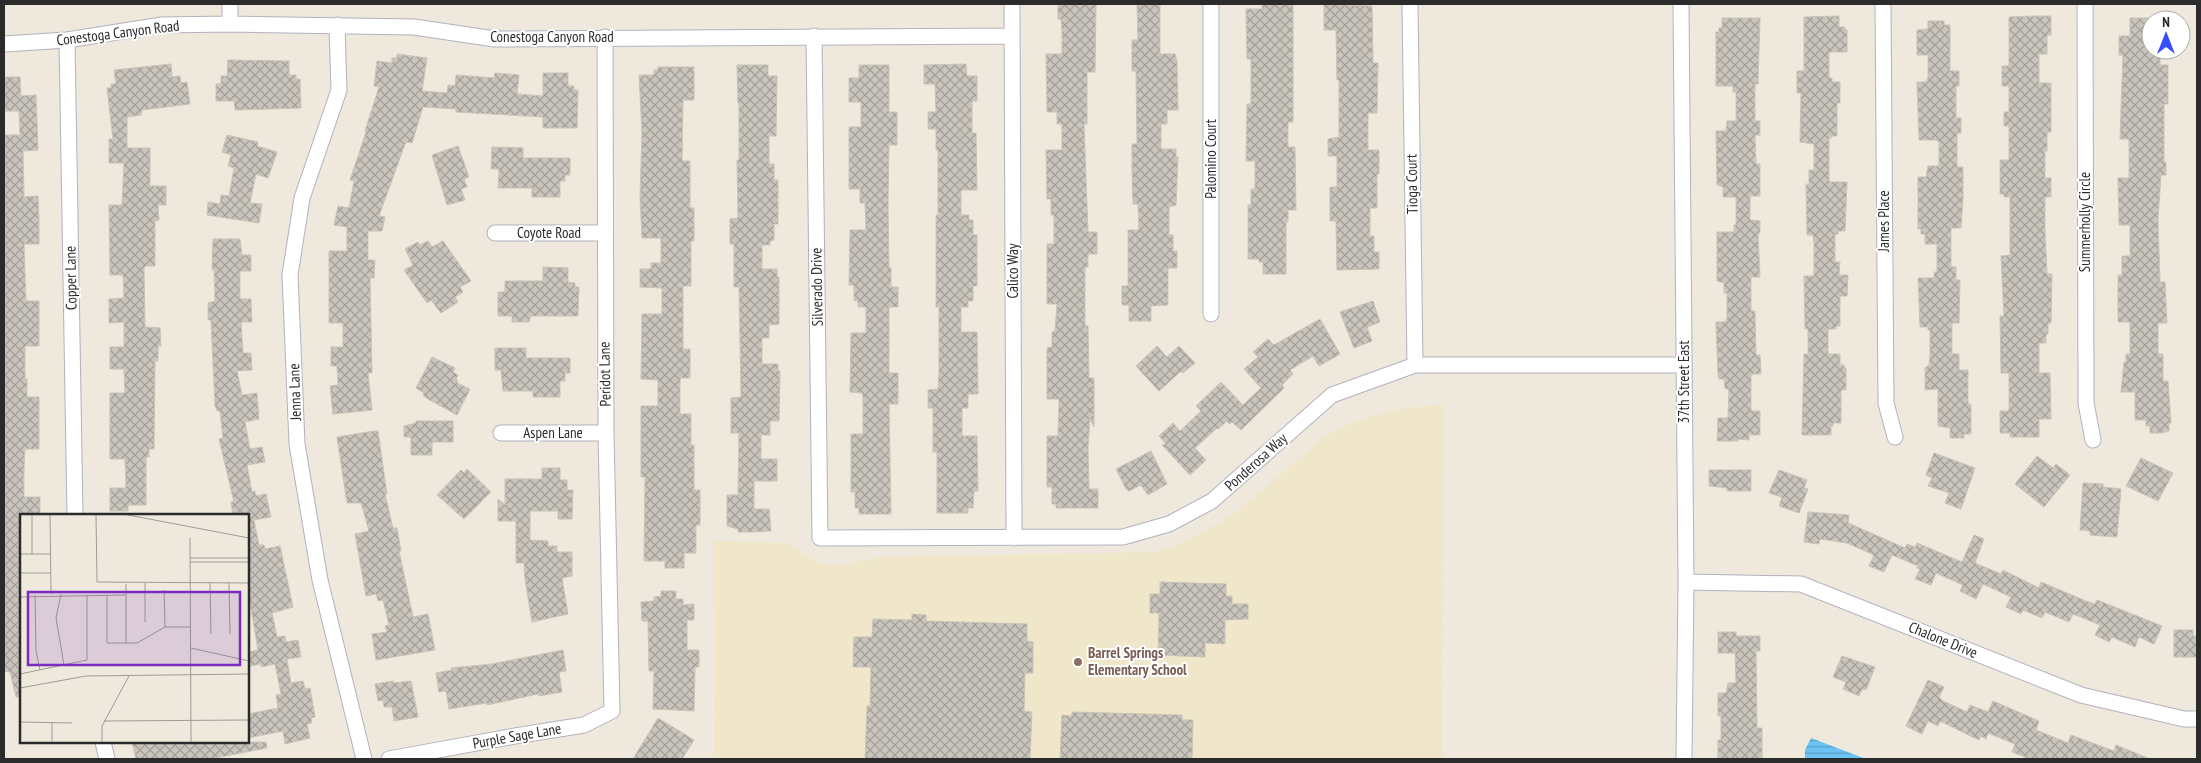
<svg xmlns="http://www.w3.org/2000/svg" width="2201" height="763" font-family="'PT Sans Narrow',sans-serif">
<defs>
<pattern id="water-rules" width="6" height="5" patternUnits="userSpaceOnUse" patternTransform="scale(1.25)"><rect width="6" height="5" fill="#6bc4f4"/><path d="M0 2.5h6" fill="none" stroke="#589fc6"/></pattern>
<pattern id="building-cross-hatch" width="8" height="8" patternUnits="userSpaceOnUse" patternTransform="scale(1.25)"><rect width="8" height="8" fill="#c9c4bc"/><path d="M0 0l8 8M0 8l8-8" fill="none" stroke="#a39f99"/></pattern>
</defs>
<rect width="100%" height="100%" fill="#eee8dd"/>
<!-- education -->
<path fill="#f0e7cb" d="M1443,404L1442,759H714L713,541L789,543L803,554L825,565H844L880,557L1155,552L1182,543L1234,514L1328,434L1362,419L1400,409Z"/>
<!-- water -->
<path fill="url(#water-rules)" d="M1811,738L1866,759H1805V750Z"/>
<!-- building -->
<path fill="url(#building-cross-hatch)" stroke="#c9c4b6" d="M1058,4H1096L1095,72H1087V124H1084L1088,232H1097V254H1088V267H1085V326H1088L1089,378H1094V427L1090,418L1088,447L1089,489H1098V508H1056V504H1052V487H1047V436H1058L1059,399H1047V348L1052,347V332L1055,331L1057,304H1047V244H1054V215H1051V199H1047L1046,150H1062V124H1057V112H1047L1046,54H1062V30L1061,19H1058Z
M1137,4H1160V54H1175L1177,61L1178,110H1167V124H1161V149H1176V157H1178L1176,205L1169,207V235H1173V251H1177V268H1168V305L1151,306V321H1129V305H1122V286H1128V230H1139L1138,204H1133L1132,168V144H1137L1136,71H1132V40H1138Z
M1262,4H1293V122H1288V147H1295L1296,210H1288V222H1286V274H1263V262H1259V259H1248V205H1251V189H1255V161H1246L1247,104H1251V59H1247L1246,9H1262Z
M1324,4L1372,6L1373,63H1378L1377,113H1368V150H1379V174H1377V208H1370V236H1374V252H1379V269L1337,270L1336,221H1330V187H1337V156H1328V139L1339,137V80H1337L1336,30H1324Z
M1839,16V27H1845V30H1847V52H1829V78H1832V82H1840V103H1837V136H1831V138H1829V180L1830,182H1847L1845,231H1838V234H1835V262H1840L1839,275H1848L1847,296H1840V326H1836V329H1828V354H1840V365H1844V368H1846V390H1841V423H1833V426H1831V435H1802L1804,354H1808V329H1805L1804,276H1814V243L1813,235H1807L1806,184H1809V170H1814V144L1800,142L1801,93H1797V71H1804V17Z
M2035,16H2051V35H2047V54H2039V83H2051V132H2047V151H2045V178H2051V197H2045V229L2047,274H2052L2051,323H2048V334H2046V343H2039V373H2050L2051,419H2039V437H2010V433H2000V411H2009V373H2001L2000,316H2004L2001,256L2010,255V197H2004V194H2000V160H2009V126H2004V112H2009V86H2002V66H2009V17Z
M1722,18H1760L1758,84H1755V121H1760V135H1755L1756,164H1760V196H1750V220L1760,221V233H1758L1760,277H1751V311H1755L1756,355H1760L1761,374H1751V411H1760V435H1749V440L1738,439V441H1717L1718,418H1728L1729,389H1725L1724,379H1719L1718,376L1716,322H1726V319H1727V293H1724V283L1717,281V232H1734V225H1736V197H1723V187L1717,185L1716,131H1726L1727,121H1736V92H1733V86H1716V32H1719V28H1722Z
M2130,18H2151V50H2160V65H2168V104H2164V162H2166V175H2161L2158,219L2160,282H2165L2167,323H2158V354H2163V381H2168L2171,423H2169V431L2162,433H2150V426H2146V420H2135V392H2121L2124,362H2126V354H2130V322H2118V275H2122V256H2130V225H2119L2118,178H2129V139H2120L2123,55H2119V36H2130Z
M1928,21H1944V25H1950V71H1959V86H1956V118H1961V133H1957V167H1963V199L1961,228H1951V267H1956V280H1960L1959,323H1952V354H1959V370H1968V404H1971V434H1964V438H1950V428L1938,426V389L1925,390V368L1929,365L1930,354V330H1928V327H1920L1918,278H1934V272H1937V244H1925V234H1921V229H1918V177H1926L1928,166H1939V142L1936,140H1919L1917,82H1927V79H1928V55H1917V30L1928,29Z
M397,54L427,58L422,91L447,93L448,85L455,86L456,75L494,78L495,73L519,75L517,94L543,96V73H568V86H574V90H578L577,128H543V117L456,112V109L423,107L412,143L407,142L405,144L379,216L385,217L382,231H368V260H375L374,278H370L372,373H368L372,410L333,414L330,386L338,385L337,366H331V347H343V323H329V251H347V227L334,225L338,206L349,208L354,181L350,180L366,132L365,131L379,87L374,86L377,61L392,63V58H397Z
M228,60L289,61V75H296V79H300L301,108L235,110L234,101H216V84H221V76H227Z
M171,64L172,77L180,76L181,83L187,82L190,104L142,110L141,115L127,117V148H150V186H166V205H158L159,220L155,221V266H145L144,268L145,327L160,328L161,346H158V361H155L154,449H149V457H146V505H128V511H110V488H126L125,459H110V393H125L124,369H110V347H124V322L109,323V299L124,298L123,275H110L109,205H122L124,163H109V139H113L107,88H111V84H116L114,70Z
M966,64L967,76H977V101H972V133H976L977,190H961V215H969V220H973V235H977V286H973V301H968V307H961V332H977L978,394H968V408H962V436H977L978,491H974L973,508H968V513H937V452H933V408H928V390L938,389L939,371V307H936V215H938V150H936V129H928V112H936L935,84H924V65Z
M737,65H768V76H777L776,136H769V164H774V180H778V224H774V240L770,241V245H762V269H777V277H779V324L769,325V338H762V364H778V371H780L779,421H770V435H761V459H777V481H754V509H769L771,531L753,532H738V529L727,526V495H738L739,433H731V398L741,397L739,287H734V244H730V219L738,218L737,160H739V103H738Z
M859,65H889V112H897V145H889L888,203L889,268H891V287H898V307H889V373H898V404H889L891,514H859V508H855V492H851V434H863V397L862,393L850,392L851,333H866V307H858V301H854V285H849L850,230H866L865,203H860V189H849V127H861V102H849V78H859Z
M658,67H694V100H683L682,161H690V208H694V241H691V286H683V349H690V378H681L680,380V414H691V445H694V490H700V525H696V553H684V568H665V561H644L645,477H641V406H658V380L641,379L642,314H662V288L640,287V269H651V263H661V238H642L640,197L642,133L639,75H654V70H658Z
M4,77H20L21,96L36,95L38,150L23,151L24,197L38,196L39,221V244H24L26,301H39V346H25V379H27V397H39V449H25L24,468V497H40V516H21V697H16L10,672L4,671V135H20L19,111H4Z
M227,135L258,142L257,146L277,152L268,178L256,174L250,203L262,204L259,223L207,215L208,202L220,204L221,195L229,196L234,168L228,166L231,155L222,152Z
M458,146L469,177L464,179L467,187L461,189L465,200L447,205L432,155Z
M492,147L523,148V158H570V175H565V181H560V197H532V188H498L499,169H491Z
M213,239H240L242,255H251V271H240V299H251L252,322H241L243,353H251L252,370L237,371L242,395L257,393L259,419L245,422L250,449L262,447L265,462L247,465L252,492L255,491L256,496L266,494L271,517L254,520L259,545H264L265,549L280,546L293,607L272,613L277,637L285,636L286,642L298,640L301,657L287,659L291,683L303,681L305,689L310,688L315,717L311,718L312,723L307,724L310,738L285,744L283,731L248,738V714L278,708L276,695L281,694L275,664L261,667V664L250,666L248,655V652L258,650L248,591V516H233L231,502H234L219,439L223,438L220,411H217L215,406L211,320H208V303L215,301L214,271L212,269Z
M428,241L432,247L443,241L471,281L460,287L463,292L455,297L458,302L441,313L431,300L427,303L404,270L413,265L405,249L418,242L420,245Z
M543,267L568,268V282L575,283V287H579L578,316H531L529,322H512V316H498V292H505V281H543Z
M1373,301L1380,322L1367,327L1372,341L1354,348L1340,312Z
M1320,319L1340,354L1319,366L1313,356L1290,370L1293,374L1282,385L1284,388L1241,430L1232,422L1229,424L1227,421L1218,429L1217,428L1195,448L1206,460L1190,475L1162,445L1166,444L1159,436L1173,423L1180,431L1201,411L1196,406L1221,382L1243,405L1261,388L1244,369L1258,357L1253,352L1268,339L1274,345Z
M1157,346L1167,357L1179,346L1195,363L1183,373L1181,371L1159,391L1136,366Z
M495,348H526V358H570V373H565V381H560V397H533V391H503L501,370H495Z
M432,357L455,368L453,372L458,375L456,379L458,381L457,383L470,389L457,415L428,399L423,395L424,393L416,388Z
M416,421H453V442H432V455H411V437H404V426L416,423Z
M374,431H378L387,494H385L393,528H397L401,551H399L413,617L428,614L435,650L376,660L372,634L387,632L385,626L389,625L383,600L378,601L376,594L366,596L355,534L369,531L361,503H347L337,437Z
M1151,451L1167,484L1148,495L1141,485L1129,491L1126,489L1116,469Z
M1934,453L1975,468L1961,509L1945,503L1949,493L1928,486L1932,478L1926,475Z
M2037,456L2053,468L2056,464L2070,475L2044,507L2015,484Z
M2141,458L2173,473L2158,501L2126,486Z
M542,468H560V480H567V490H573L572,519H558V511H530V540L548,541V546H557V552H572V576L562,578L568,614L532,622L525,579L524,563H516V521H498V499L505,505V479H542Z
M467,469L491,492L464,519L437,495L461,470L464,473Z
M1709,470H1751V491H1727V488L1709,486Z
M1779,470L1807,480L1804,488L1808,489L1799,513L1779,506L1782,497L1769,493Z
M2083,483L2103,484V487L2121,489L2117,537L2090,535V531L2080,530Z
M1808,512L1849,515L1848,523L1905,548L1907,544L1915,547L1917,543L1962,562L1974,535L1984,539L1975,563L2001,574L2003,570L2039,588L2041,582L2086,601L2095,604L2097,600L2162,626L2154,644L2139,637L2135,647L2112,637L2109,642L2095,635L2100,625L2073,614L2069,622L2045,612L2042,618L2023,610L2021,614L2006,607L2011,597L1983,584L1976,599L1960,591L1963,585L1936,573L1931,585L1915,579L1920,569L1917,568L1918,566L1892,555L1884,572L1869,566L1874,555L1847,543L1820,539L1819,544L1804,542Z
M1160,582L1226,584V596H1232V604H1248V619L1225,620V644L1205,643V657L1158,655L1159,613H1150V594H1160Z
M661,591H676V599H683V605L694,604V620H687V650H699V667H695L694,711L653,709L654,671H649L648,621H642L641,602L654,601V597L661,596Z
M912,614L926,615V621L1027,624V641L1033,642V673H1025L1024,711L1032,712L1030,759H865L867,706H870L871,667H853L854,637H872L873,619L912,620Z
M2174,630H2193V636H2197V657H2174Z
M1718,632H1736V636H1760V651H1756L1757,728H1762V759H1718V740H1721V716H1718V693H1726L1728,683H1736L1735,653H1718Z
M563,650L566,671L559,672L562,692L539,696L538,694L487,705V703L449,709L446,691L439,692L436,673L452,670L451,668L492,664Z
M1842,656L1875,667L1866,690L1862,689L1859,696L1843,689L1846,682L1833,677Z
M1928,680L1944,687L1939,697L1943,701L1967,712L1970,705L1988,712L1993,701L2039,721L2036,730L2068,743L2071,735L2114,751L2116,745L2150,759H2030L2012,752L2015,744L1988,733L1986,739L1981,736L1979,740L1940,721L1938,726L1928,721L1922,734L1906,726Z
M393,681V683L411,681L418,717L394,721L392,707H384L383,700L378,701L375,684Z
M1072,712L1182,715V720H1193L1192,759H1060L1062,715L1072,716Z
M658,718L694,740L682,759H633Z
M132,742H266L267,748L210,759H136Z"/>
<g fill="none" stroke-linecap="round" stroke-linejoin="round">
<defs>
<path id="street" d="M230,4V24
M1012,4L1014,538
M1211,4V314
M1410,4L1415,365
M1681,4L1686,582L1684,759
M1883,4L1886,403L1895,437
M2085,4L2086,403L2093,440
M337,25L339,90L302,198L290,275L297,444L320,580L364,759
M814,36L820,538L1123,537L1169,524L1212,501L1332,395L1415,365H1684
M67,40L75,516
M4,44L67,40L162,25L230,24L414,27L495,39L1012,36
M495,233H604
M501,433H606
M1686,582L1801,584L2081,695L2184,719H2197
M103,742L107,759
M389,759L515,736L584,725L612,711L606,433L605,37"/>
</defs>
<!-- street casing -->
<use href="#street" stroke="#b1b2bf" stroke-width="17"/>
<!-- street -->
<use href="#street" stroke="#fff" stroke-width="15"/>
</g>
<!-- markers -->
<circle fill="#8d6e63" stroke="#fff" stroke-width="2" cx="1078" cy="662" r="5"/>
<g text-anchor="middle" stroke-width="4" stroke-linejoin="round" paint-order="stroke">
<!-- street labels -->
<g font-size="15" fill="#2b2b2b" stroke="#fff">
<text transform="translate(118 33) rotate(-7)" y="5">Conestoga Canyon Road</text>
<text x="552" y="42">Conestoga Canyon Road</text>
<text transform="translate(1211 159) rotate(-90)" y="5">Palomino Court</text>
<text transform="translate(1412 184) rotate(-91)" y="5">Tioga Court</text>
<text transform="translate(1884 221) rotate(-90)" y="5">James Place</text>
<text transform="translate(2085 222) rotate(-90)" y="5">Summerholly Circle</text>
<text x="549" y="238">Coyote Road</text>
<text transform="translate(1013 271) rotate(-90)" y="5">Calico Way</text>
<text transform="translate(71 278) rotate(-91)" y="5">Copper Lane</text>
<text transform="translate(817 287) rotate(-91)" y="5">Silverado Drive</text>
<text transform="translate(605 374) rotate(-91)" y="5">Peridot Lane</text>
<text transform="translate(1684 382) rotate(-90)" y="5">37th Street East</text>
<text transform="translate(295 392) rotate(-92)" y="5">Jenna Lane</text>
<text x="553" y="438">Aspen Lane</text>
<text transform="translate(1256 462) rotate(-42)" y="5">Ponderosa Way</text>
<text transform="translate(1943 640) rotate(22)" y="5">Chalone Drive</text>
<text transform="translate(517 736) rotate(-10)" y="5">Purple Sage Lane</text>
</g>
<!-- education labels -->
<g font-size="15" font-weight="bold" fill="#785e54" stroke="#fff" text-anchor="start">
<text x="1088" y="658">Barrel Springs<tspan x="1088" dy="17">Elementary School</tspan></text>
</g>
</g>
<!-- overview -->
<g transform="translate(20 514)">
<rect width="229" height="229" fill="#eee8dd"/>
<path fill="none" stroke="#a09c96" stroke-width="1" d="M30,0L31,80M103,0L229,24M76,1L77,68L229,69M170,24L171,228M0,40H30M12,40V0M170,44H229M170,48H229M0,59H30M125,69V108M190,69L191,120M209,69L210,120M229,69V133M106,70V129M144,76L145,113M41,80L36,104L44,151M15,81L16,137L20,156M87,81V129H117L145,113H170M0,83L106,81M171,134L229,147M0,160L67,146V81M0,174L66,162L229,160M84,207L229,206M0,208L52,209M32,228V208M82,228V212L109,162"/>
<path fill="#7b2cbf" fill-opacity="0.15" stroke="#7b2cbf" stroke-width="2.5" d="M8,78H220V151H8Z"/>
<rect width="229" height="229" fill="none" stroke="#2b2b2b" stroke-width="2.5"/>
</g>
<!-- border -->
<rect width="2201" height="763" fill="none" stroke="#2b2b2b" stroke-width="10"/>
<!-- north arrow -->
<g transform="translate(2166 35)"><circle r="24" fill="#ffffff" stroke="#aaaaaa"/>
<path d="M0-4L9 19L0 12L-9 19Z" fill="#384dff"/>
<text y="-8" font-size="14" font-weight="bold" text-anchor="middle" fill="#2b2b2b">N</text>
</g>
</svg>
